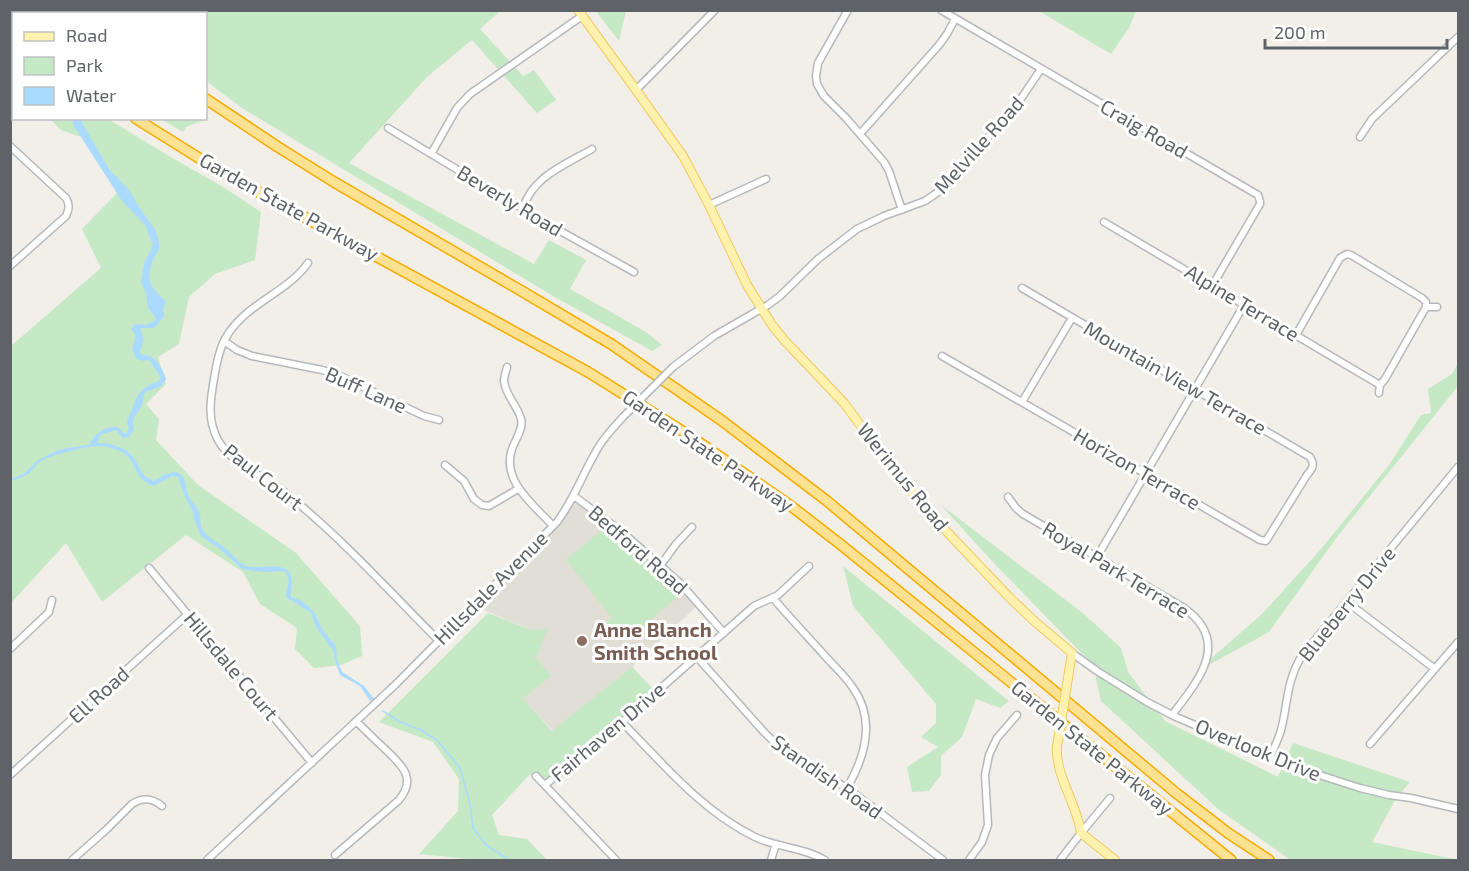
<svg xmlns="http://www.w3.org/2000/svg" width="1469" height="871" font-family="'Exo 2',sans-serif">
<rect width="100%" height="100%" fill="#f1efe8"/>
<!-- education -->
<path fill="#e1ded6" d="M574,496L603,517L699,604L632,667L553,731L523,698L536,658L532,630L474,606L557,522Z"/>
<!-- green -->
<path fill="#c5e8c5" d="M11,10H64L68,13L14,14L13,18L11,15Z
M111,11H500L480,29L523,76L534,70L556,100L537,113L472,40L427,77L349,163L534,264L549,240L586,260L570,289L646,332L662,345L652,351L553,296L242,108L206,81V14H115Z
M596,11H626L619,41Z
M1039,11H1136L1129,28L1111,54Z
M206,115L209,118L186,127L183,132L161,119L206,118Z
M50,119H108L169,156L223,187L261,212L255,260L215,274L189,297L179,344L158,357L166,384L146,404L159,419L156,440L198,485L296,553L360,626L362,656L341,665L314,668L295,649L297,628L260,604L243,572L186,535L102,602L66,543L11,603V346L101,268L82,229L118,192L84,138L61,130Z
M1458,363V386L1337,537L1269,632L1205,667L1206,663L1262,614L1321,549L1389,465L1421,415L1431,413L1428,389L1452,374Z
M941,505L1084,614L1121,648L1128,672L1165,721L1278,777L1293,743L1410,782L1397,797L1372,842L1458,860H1292L1289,859L1218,809L1101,701L1093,665L991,560Z
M608,525L683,592L628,639L622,632L615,638L605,624L612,618L566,560Z
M843,566L1009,701L1000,708L976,699L962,737L941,756V775L929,791L912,792L907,767L938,747L921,737L936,723V704L853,606Z
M488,613L532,630L547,629L536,658L551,676L523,698L552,731L632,667L657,693L556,780L529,775L492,815L499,835L527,839L547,860H478L419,854L458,811L459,779L433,742L379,722Z"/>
<!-- water -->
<path fill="#aadaff" d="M72,119H80L109,169L129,190L139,207L156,231L160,248C154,257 147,270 150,282C152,289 161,296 166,302L163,309L164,316L162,319L154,328H142L140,330L144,339L140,351V354C144,355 148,355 151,357C158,360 164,372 166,379C159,392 154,386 145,393C143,396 143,400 142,404C139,415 130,415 134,429L129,437L123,438L116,430L100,435L97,443C110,443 128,447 135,460C142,471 141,476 154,481C161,477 176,466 183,477C186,481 186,490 188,495C191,502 198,507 200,514C201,523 199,528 207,535C212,540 217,542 222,546C231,551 237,563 247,566C259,570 284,561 290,574C294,582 290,590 291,597L300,600L309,607L315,614L323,631L336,646L337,661L342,672L364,686L374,699L371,702L360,686L340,675L335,660L333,650L316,627L311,613L286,597C286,587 293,579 284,571L264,572L242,569L220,549L201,536L193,517L194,513L185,497L178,477L172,476L154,486C132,478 139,464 123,453C116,449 108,446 101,446C90,445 51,455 41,461C36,464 33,470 28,474C23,477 16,479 11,481V479L25,473L38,460L56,451L68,448L89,445C94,434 105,426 118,427L122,432L126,434L129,429L127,421L138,395L143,389L151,384L157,382L161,378L149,360L143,361L136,358L132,349L136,335L131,329L135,324L146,325L156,320L154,315L148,308L146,293L141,282L144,264L153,245L145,225L122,201L74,126Z"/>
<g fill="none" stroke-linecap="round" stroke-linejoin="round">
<!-- stream -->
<path stroke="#aadaff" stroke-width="1.5" d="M383,711L400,722L421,730L437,740L460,768L470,804L473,828L486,845L509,860"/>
<defs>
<path id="minor" d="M848,10L818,63L816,76L817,84L824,96L846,118L884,162L889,171L902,210
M941,10L1258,195L1260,201V204L1212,286
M636,90L715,10
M388,128L553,227L634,272
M860,134L939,45L947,34L955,19
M1360,137L1372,119L1458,37
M10,146L66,198C70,205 69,209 66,216L10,266
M431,154L457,108L470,94L582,16
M709,205L766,179
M523,208C533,176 565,165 592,149
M1104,222L1380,385
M308,263C286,294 245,303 225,339C219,350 217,361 215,373C211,396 206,418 218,440C229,460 252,470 270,482C281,489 290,496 299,504C349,546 393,595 439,641
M1296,335L1340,258L1347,254L1351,255L1422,298L1426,302V307
M224,341L237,350L252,356L322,370L336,374L424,416L439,420
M942,356L1260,540L1266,541L1307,475C1313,468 1315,465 1310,457L1022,288
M507,367C506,371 504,377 504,381C505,395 518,406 521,419C524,428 515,440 512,449C501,481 534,505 553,526
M673,367L714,336L768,305L780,296L818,259L857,229L884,216L925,201L941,190L1016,106L1041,69
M1379,393L1380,385L1385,379L1426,307H1437
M1022,402L1072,318
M445,465L464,481L474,499L482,505L489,506L518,489
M574,496L622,532L681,584L724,633
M1008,497L1016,508L1023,514L1184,608C1232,642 1198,681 1172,715
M1097,557L1244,305
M660,566L676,544L692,527
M149,568L312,763
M773,598C790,618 808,637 826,657C835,667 846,677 853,688C876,720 865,757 847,788
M1347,602L1435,669
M10,649L49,612L52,600
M1072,653L1097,671L1147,702L1176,717L1270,757L1304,770L1360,788L1389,795L1411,798L1458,809
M697,657L763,731L775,743L804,764L847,788L943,860
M622,722C663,764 702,811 755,837C778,848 803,847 825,860
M1370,744L1458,642
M1270,757C1274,747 1280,737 1282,726C1288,700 1287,681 1301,657L1458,467
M10,775L188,614
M536,776L616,860
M545,785L627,718L754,606L778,595L809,566
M335,855L399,800C418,777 400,764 384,748C374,739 365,730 356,721
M72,860L107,829L132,804C143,797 152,798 162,806
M207,860L395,685L557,522C573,501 581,478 594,455C601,441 612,429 623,417
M771,860L776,844
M969,860L982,842L988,825L985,775L989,755L997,738L1017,715
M1060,860L1081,833L1110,798"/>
<path id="major" d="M578,10L636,90L683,156L709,205L747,285L772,325L785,341L844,403L898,476L931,515L1008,596L1033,620L1072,653L1068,678
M1057,747C1055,775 1077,804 1081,833L1115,860"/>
<path id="highway" d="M84,10L88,14
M10,33L14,35
M206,99L278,147L334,182L525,293L611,344L721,420L827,501L1176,793L1228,833L1269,860
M135,118L218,170L588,372L687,434L791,506L840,544L1231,860"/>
</defs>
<!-- minor casing -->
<use href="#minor" stroke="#b5b8bc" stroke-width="9"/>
<!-- major casing -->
<use href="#major" stroke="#f2c960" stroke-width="10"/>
<!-- highway casing -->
<use href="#highway" stroke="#f9ab00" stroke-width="12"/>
<!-- minor -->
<use href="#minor" stroke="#fff" stroke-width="6"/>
<!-- major -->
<use href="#major" stroke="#fff2af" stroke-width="8"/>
<!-- highway -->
<use href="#highway" stroke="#fde293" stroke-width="9"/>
<defs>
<path id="minor-bridge" d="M623,417L673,367"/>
<path id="major-bridge" d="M1057,747L1068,678"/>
</defs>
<!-- minor-bridge casing -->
<use href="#minor-bridge" stroke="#b5b8bc" stroke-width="9" stroke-linecap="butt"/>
<!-- major-bridge casing -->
<use href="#major-bridge" stroke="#f2c960" stroke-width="10" stroke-linecap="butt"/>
<!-- minor-bridge -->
<use href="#minor-bridge" stroke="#fff" stroke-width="6"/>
<!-- major-bridge -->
<use href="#major-bridge" stroke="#fff2af" stroke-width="8"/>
</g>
<!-- markers -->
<circle fill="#8d6e63" stroke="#fff" stroke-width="2" cx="582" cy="641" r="6"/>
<g text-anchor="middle" stroke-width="6" stroke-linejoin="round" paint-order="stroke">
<!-- street labels -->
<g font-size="20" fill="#5f6368" stroke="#fff">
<text transform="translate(1144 129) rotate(30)" y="7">Craig Road</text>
<text transform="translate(979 145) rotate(-48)" y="7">Melville Road</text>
<text transform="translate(510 201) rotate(31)" y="7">Beverly Road</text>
<text transform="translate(289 207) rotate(29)" y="7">Garden State Parkway</text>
<text transform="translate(1242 303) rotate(31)" y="7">Alpine Terrace</text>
<text transform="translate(1175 378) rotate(30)" y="7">Mountain View Terrace</text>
<text transform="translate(366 390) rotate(24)" y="7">Buff Lane</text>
<text transform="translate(708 451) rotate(34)" y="7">Garden State Parkway</text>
<text transform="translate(1137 469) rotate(30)" y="7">Horizon Terrace</text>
<text transform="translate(263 477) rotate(38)" y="7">Paul Court</text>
<text transform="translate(903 477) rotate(51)" y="7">Werimus Road</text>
<text transform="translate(638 550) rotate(41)" y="7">Bedford Road</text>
<text transform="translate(1116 570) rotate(31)" y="7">Royal Park Terrace</text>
<text transform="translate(491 588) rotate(-45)" y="7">Hillsdale Avenue</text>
<text transform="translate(1347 604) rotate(-51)" y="7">Blueberry Drive</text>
<text transform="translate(231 666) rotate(50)" y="7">Hillsdale Court</text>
<text transform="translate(99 695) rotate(-42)" y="7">Ell Road</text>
<text transform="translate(608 732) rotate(-40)" y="7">Fairhaven Drive</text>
<text transform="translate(1092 748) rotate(39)" y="7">Garden State Parkway</text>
<text transform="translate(1258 750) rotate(22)" y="7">Overlook Drive</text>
<text transform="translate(827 777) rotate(35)" y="7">Standish Road</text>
</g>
<!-- education labels -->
<g font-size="20" font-weight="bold" fill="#785e54" stroke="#fff" text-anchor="start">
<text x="594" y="637">Anne Blanch<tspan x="594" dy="23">Smith School</tspan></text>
</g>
</g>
<!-- border -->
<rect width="1469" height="871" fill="none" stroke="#5f6368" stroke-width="24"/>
<!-- legend -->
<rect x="12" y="12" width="195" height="108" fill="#ffffff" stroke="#bfc1c3" stroke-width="1.5"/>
<rect x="24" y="32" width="30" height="9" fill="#fff2af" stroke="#bfc1c3" stroke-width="1.5"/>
<text x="66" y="42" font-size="18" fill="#5f6368">Road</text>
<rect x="24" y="57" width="30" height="18" fill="#c5e8c5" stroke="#bfc1c3" stroke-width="1.5"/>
<text x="66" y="72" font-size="18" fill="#5f6368">Park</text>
<rect x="24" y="87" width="30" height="18" fill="#aadaff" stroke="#bfc1c3" stroke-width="1.5"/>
<text x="66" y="102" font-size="18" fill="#5f6368">Water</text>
<!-- scale -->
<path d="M1265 39v9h182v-9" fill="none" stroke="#5f6368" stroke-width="3"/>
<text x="1274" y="39" font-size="18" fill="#5f6368" stroke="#ffffff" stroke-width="4.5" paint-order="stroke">200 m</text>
</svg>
